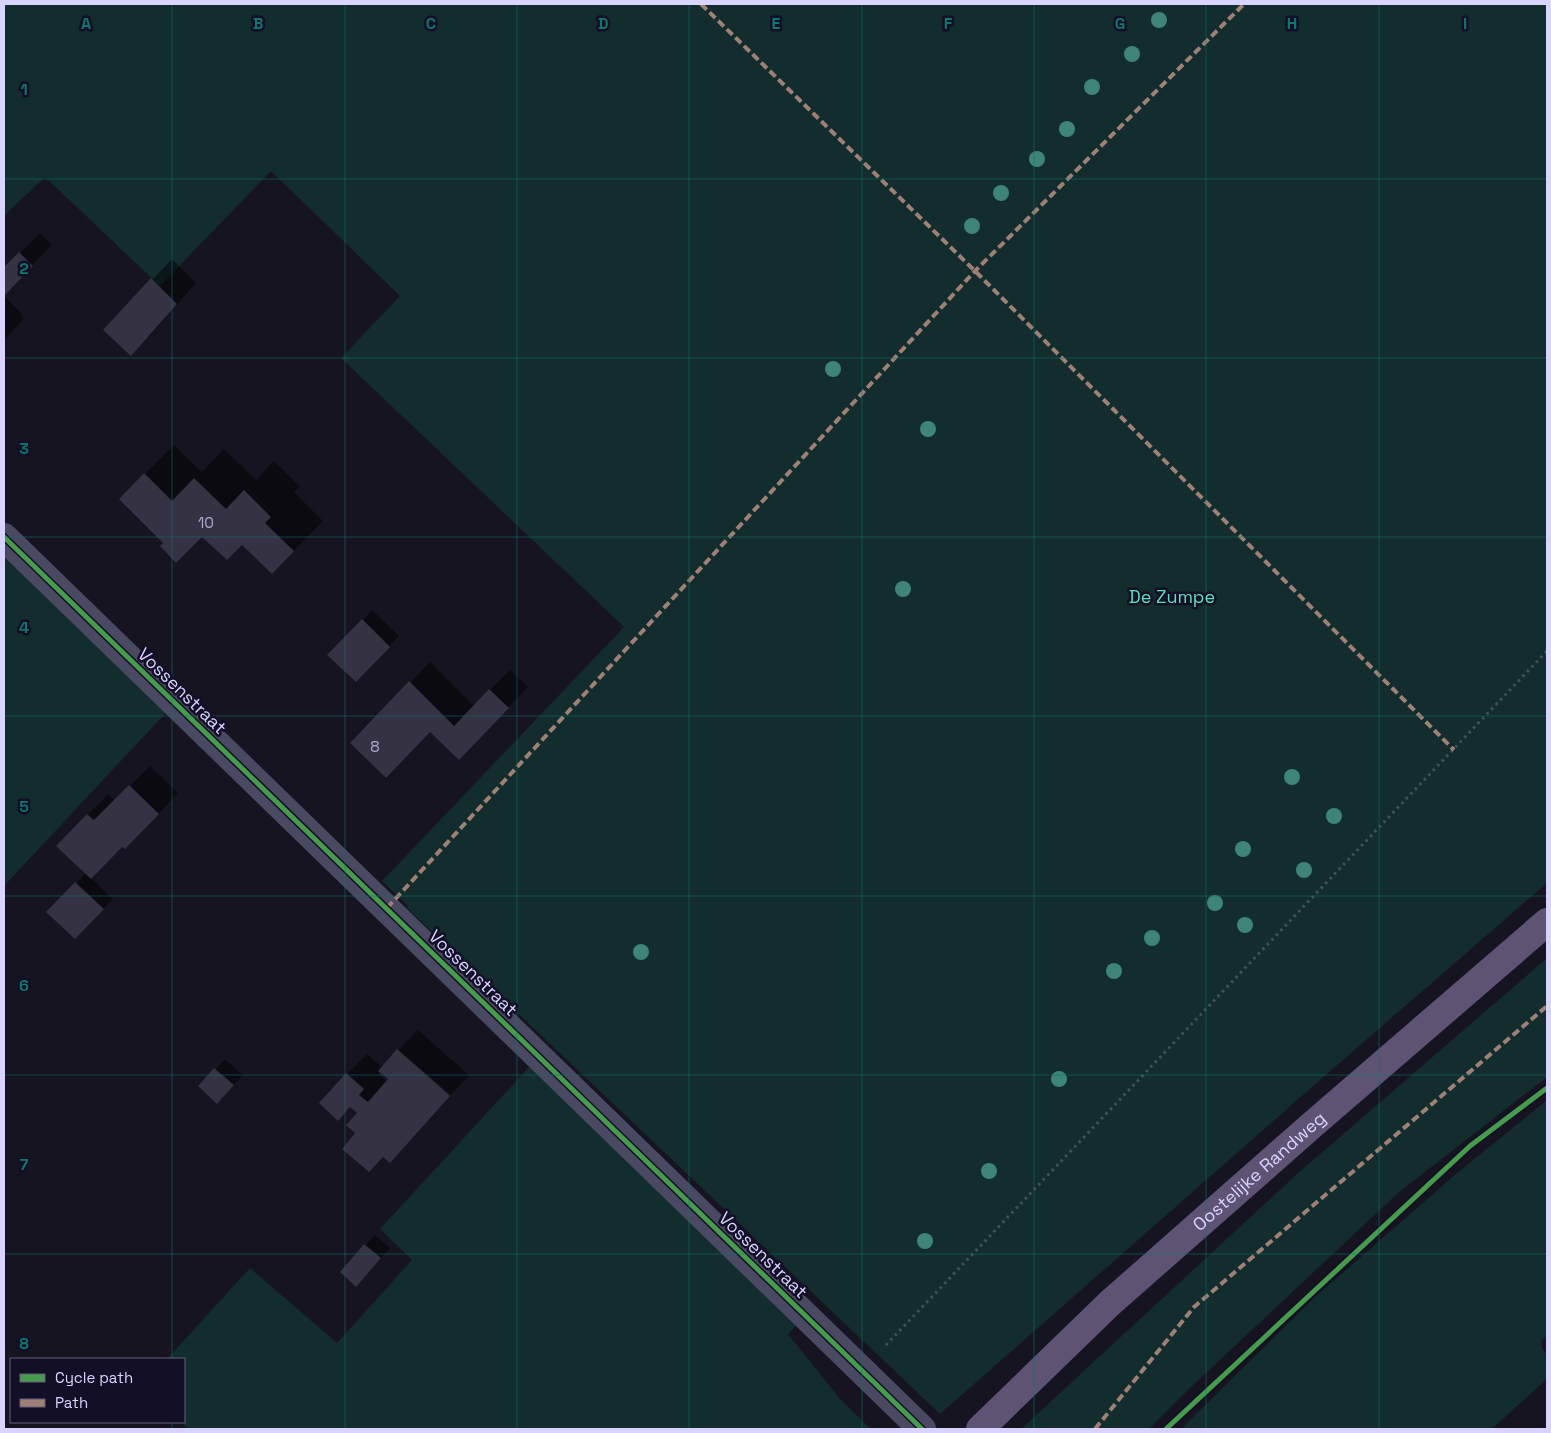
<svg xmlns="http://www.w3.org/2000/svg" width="1551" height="1433" font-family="'Space Grotesk',sans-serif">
<rect width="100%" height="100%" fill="#161421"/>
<!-- green -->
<path fill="#132c2d" d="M4,4H1547V883L1320,1080L940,1414L407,908L408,906L382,881L624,627L341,358L400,296L271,171L160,286L45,177L4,216Z
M4,537L175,703L4,886Z
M1547,958V1077L1398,1193L1190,1388L1149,1429H1021L1297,1174Z
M531,1065L796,1326L788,1334L841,1400L871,1429H188L180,1422H184V1359H167L250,1268L337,1343L412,1260L380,1229Z
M1547,1100V1335L1541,1341L1542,1348L1547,1355V1379L1492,1429H1181L1315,1297L1456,1174Z"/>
<!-- shadow -->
<path fill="#0007" fill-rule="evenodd" d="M40,233L52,245L4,294V269Z
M172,259L196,283L151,334L131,354L104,330Z
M4,296L22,314L21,315L24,319L4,340Z
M174,445L202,472L224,449L256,480L274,461L300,487L294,492L323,521L272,573L242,544L202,535L165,543L120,499Z
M372,610L399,636L356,680L329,655Z
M430,662L474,706L510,670L528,687L479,738L431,730L352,743Z
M150,766L178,793L145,828L122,846L91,878L113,899L75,938L48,912L86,873L58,846L108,794L115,801Z
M418,1030L469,1075L451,1095L407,1057V1060L449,1097L390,1162L357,1133L359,1113L351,1106L338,1119L347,1074L367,1054L382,1067ZM380,1071L390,1079L387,1082L378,1074Z
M225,1059L243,1075L217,1102L200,1086Z
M375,1235L390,1248L356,1285L341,1272Z"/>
<!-- building -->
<path fill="#343243" d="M19,252L33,266L4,296V267Z
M151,278L177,304L131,356L103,330Z
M144,473L172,501L194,478L226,509L244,490L271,517L265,523L294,551L272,574L242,545L227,560L202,537L176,563L160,546L163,543L119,499Z
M362,619L390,647L356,682L327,655Z
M409,681L454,726L489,689L509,708L459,760L430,732L386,778L350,743Z
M129,785L159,814L125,849L122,847L91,879L56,846L87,814L94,820Z
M75,882L104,909L75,939L46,912Z
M397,1049L450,1096L390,1163L383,1157L369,1172L342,1149L355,1133L346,1125L357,1113L350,1107L338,1121L319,1103L346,1073L364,1089L359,1095L368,1102L388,1079L378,1071Z
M214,1068L234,1085L217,1104L198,1086Z
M364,1244L381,1258L356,1287L340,1272Z"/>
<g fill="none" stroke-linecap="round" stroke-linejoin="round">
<!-- path -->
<path stroke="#44505f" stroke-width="3" stroke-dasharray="2.5 4" stroke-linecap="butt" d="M886,1345L1547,651"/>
<!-- street -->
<path stroke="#4a4962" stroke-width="28" d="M4,537L922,1429"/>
<!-- primary -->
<path stroke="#5e5373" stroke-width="28" id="s1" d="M980,1429L1110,1303L1312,1125L1547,922"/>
<!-- quiet -->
<path stroke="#9e8076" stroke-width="4" stroke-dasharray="8 4" stroke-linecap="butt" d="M701,4L975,271L1454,750
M387,908L975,271L1244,4
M1095,1429L1194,1307L1547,1006"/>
<defs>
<path id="cycleway" d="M4,537L922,1429
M1166,1429L1470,1146L1547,1088"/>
</defs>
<!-- cycleway casing -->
<use href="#cycleway" stroke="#130f26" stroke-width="8"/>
<!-- cycleway -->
<use href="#cycleway" stroke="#469c4c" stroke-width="5"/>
</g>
<!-- trees -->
<g fill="#3e8478">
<circle cx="1159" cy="20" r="8"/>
<circle cx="1132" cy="54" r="8"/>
<circle cx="1092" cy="87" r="8"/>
<circle cx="1067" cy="129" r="8"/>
<circle cx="1037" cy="159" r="8"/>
<circle cx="1001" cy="193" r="8"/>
<circle cx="972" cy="226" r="8"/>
<circle cx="833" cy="369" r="8"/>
<circle cx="928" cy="429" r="8"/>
<circle cx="903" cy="589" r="8"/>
<circle cx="1292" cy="777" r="8"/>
<circle cx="1334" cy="816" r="8"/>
<circle cx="1243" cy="849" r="8"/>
<circle cx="1304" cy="870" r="8"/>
<circle cx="1215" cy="903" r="8"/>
<circle cx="1245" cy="925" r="8"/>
<circle cx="1152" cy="938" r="8"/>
<circle cx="641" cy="952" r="8"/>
<circle cx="1114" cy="971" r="8"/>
<circle cx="1059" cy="1079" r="8"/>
<circle cx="989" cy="1171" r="8"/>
<circle cx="925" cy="1241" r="8"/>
</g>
<!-- grid -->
<path fill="none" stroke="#0f766e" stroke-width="1" stroke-opacity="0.55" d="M172,4V1359M345,4V1429M517,4V1429M689,4V1429M862,4V1429M1034,4V1429M1206,4V1429M1379,4V1429M4,179H1547M4,358H1547M4,537H1547M4,716H1547M4,896H1547M4,1075H1547M4,1254H1547M172,1422V1429"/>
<g text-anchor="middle" stroke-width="5" stroke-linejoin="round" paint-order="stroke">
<!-- number labels -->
<g font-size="15" fill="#b0acd0">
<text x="206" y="528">10</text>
<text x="375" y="752">8</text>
</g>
<!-- park labels -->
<g font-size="18" fill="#5fe0c0" stroke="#130f26">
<text x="1172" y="603">De Zumpe</text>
</g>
<!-- street labels -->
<g font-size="18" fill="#d9d4ff" stroke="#130f26">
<text transform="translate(182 691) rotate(44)" y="6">Vossenstraat</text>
<text transform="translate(473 973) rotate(44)" y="6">Vossenstraat</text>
<text dy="6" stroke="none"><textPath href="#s1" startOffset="380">Oostelijke Randweg</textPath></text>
<text transform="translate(763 1255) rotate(44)" y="6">Vossenstraat</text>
</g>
</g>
<g font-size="16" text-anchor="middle" font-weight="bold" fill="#0f766e" stroke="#130f26" stroke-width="5" stroke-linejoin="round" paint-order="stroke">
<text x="86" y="29">A</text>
<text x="258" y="29">B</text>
<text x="431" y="29">C</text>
<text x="603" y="29">D</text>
<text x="776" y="29">E</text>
<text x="948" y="29">F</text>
<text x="1120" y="29">G</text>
<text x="1292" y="29">H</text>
<text x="1465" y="29">I</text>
<text x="24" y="95">1</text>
<text x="24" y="274">2</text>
<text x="24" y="454">3</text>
<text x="24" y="633">4</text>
<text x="24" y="812">5</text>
<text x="24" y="991">6</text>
<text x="24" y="1170">7</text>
<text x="24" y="1349">8</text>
</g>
<!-- border -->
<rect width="1551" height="1433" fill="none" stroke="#d9d4ff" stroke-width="10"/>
<!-- legend -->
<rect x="10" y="1358" width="175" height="65" fill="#130f26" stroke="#625e7d"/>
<rect x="20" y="1374" width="25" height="8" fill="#469c4c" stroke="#625e7d"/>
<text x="55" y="1383" font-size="15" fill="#d9d4ff">Cycle path</text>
<rect x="20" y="1399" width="25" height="8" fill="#9e8076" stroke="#625e7d"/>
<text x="55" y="1408" font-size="15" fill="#d9d4ff">Path</text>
</svg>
